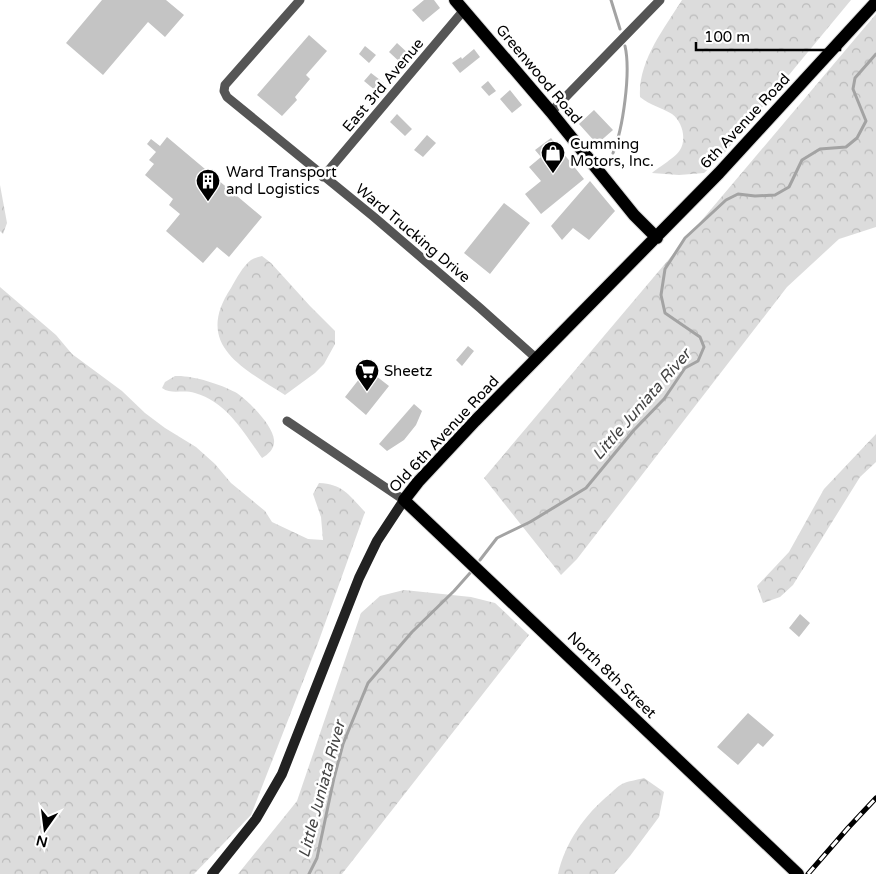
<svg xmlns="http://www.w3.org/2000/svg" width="876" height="874" font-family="'Varela Round',sans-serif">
<defs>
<pattern id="forest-crowns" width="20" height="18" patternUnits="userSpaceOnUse" patternTransform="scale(1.25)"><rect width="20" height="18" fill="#dcdcdc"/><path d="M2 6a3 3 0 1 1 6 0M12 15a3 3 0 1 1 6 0" fill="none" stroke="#bbb"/></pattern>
</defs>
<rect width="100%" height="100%" fill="#fff"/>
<!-- forest -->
<path fill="url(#forest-crowns)" d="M682,0H851L721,157L704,173L679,175L652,173C659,167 676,157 680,150C687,139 682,121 672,114C661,107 651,106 640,97C638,61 664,29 682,0Z
M876,14V227L839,239L787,287L577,559L561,575L484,478Z
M0,185L7,223L3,234L0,231Z
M262,256L271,263L310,306L335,331V344L324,364L315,373L285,395C243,368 193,345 231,288C236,279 243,266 251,260C254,258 259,257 262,256Z
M0,287L56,335L72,354L122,391L145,413L165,428L196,447L215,464L231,483L265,511L272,522L308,539L323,540L321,517L313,494L319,483C343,484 349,495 365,512L318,643L251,815L194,874H0Z
M175,376C192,375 220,384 235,392C247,399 273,425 274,440C275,448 269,454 262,458C244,433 227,402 195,393C183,389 172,395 162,388L165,382Z
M876,434V462L860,477L793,585L780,597L763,603L757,586L789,552L824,489Z
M404,590L471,597L495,603L529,635L342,874H238L297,801L361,613L380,596Z
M644,778L664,792L659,817L630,856L614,874H558C565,843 585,814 610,794C613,791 618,786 622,784C628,781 637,780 644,778Z"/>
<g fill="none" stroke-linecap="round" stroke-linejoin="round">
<!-- stream -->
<path stroke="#a3a3a3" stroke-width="3" d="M611,0L620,29
M613,153C623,129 631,72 625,46
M480,560L497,538L530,522L586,488L634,430L664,399L685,368L698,361L704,347L700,337L665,313L661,295L665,269L685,238L726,200L738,194L755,196L775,195L789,187L802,160L820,149L846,147L857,138L866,121L853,89L855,78L876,54
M309,874L317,858L334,778L343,744L368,683L412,632L454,591L470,573"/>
</g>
<!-- building -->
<path fill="#c4c4c4" d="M102,0H166L184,15L165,37L148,22L103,75L66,43Z
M424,0H434L440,8L423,22L412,10Z
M309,35L327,51L306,75L310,79L295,97L297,100L282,116L257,95Z
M397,43L410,55L402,64L389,52Z
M365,46L376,55L369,63L359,54Z
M474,49L480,57L460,73L452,63L461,57L462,59Z
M371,73L384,83L376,91L364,81Z
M488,81L496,91L489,96L481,87Z
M510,90L522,105L512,113L500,99Z
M594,110L613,130L597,144L579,124Z
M397,114L412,129L405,136L390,122Z
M427,135L436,143L423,157L414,150Z
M167,137L262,217L229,257L217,247L203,263L166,231L180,214L169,205L173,199L145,175L154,164L149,160L156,152L147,144L151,139L160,146Z
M551,138L584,179L541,214L525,194L541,181L529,167L541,157L535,150Z
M590,181L615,211L589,240L573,228L562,240L551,226Z
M504,203L530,223L490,274L464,253Z
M468,346L474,351L462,366L456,360Z
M367,369L389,386L366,415L345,397Z
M414,404L422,411L416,425L404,440L387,451L379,444Z
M800,614L810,623L799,637L789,628Z
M748,713L774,735L763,747L758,743L738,765L717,747Z"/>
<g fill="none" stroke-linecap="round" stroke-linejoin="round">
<defs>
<path id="primary" d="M455,0L551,112L634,215L657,238
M798,874L404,500L418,482L475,421L719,173L876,2"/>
</defs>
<!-- primary casing -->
<use href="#primary" stroke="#dbdbdb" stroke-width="14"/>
<!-- minor -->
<path stroke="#555" stroke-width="9" d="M300,0L225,85L224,91L227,97L374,217L480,308L537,359
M551,112L660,0
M323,177L464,10
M287,421L404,500"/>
<!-- secondary -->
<path stroke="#222" stroke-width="10" d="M212,874L256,819L282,774L359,578L377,541L404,500"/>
<!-- primary -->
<use href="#primary" stroke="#000" stroke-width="12"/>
<defs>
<path id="rail" d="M808,874L848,828L876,798"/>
</defs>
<!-- rail casing -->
<use href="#rail" stroke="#000" stroke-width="5"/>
<!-- rail -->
<use href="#rail" stroke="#fff" stroke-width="3" stroke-dasharray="9" stroke-linecap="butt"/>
</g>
<!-- icons -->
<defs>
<symbol id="shop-pin" viewBox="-11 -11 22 30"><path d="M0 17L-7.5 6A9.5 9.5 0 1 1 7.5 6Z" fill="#000" stroke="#fff"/><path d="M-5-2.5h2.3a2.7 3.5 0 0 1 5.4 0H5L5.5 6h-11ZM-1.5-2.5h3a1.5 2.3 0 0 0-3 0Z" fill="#fff"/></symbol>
<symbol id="building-pin" viewBox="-11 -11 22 30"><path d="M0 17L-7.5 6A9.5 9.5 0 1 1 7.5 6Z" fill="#000" stroke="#fff"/><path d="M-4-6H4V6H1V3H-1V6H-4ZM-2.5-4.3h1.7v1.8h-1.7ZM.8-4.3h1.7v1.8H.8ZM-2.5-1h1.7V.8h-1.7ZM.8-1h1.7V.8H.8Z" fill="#fff"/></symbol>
<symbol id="supermarket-pin" viewBox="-11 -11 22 30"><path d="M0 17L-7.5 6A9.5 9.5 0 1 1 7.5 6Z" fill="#000" stroke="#fff"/><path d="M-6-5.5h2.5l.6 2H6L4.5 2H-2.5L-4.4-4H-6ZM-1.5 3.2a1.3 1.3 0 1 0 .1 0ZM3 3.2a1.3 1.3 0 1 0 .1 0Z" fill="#fff"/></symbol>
</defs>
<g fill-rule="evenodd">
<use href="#shop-pin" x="539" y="139" width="28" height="38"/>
<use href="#building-pin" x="194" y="167" width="28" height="38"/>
<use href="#supermarket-pin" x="353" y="357" width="28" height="38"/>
</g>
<g text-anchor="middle" stroke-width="5" stroke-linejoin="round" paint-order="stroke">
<!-- street labels -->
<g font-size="15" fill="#000" stroke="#fff">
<text transform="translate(539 74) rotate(50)" y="5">Greenwood Road</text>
<text transform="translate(383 85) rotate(-50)" y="5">East 3rd Avenue</text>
<text transform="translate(745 121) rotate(-47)" y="5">6th Avenue Road</text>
<text transform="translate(413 233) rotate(40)" y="5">Ward Trucking Drive</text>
<text transform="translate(444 434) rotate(-47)" y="5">Old 6th Avenue Road</text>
<text transform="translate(612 675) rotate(44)" y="5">North 8th Street</text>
</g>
<!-- poi labels -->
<g font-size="15" fill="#000" stroke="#fff" text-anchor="start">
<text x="570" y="149">Cumming<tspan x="570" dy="17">Motors, Inc.</tspan></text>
<text x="226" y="177">Ward Transport<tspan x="226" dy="17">and Logistics</tspan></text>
<text x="384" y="376">Sheetz</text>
</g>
<!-- water labels -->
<g font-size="16" font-style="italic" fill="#444" stroke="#fff">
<text transform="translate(641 404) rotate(-49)" y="6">Little Juniata River</text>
<text transform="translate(321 789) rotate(-75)" y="6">Little Juniata River</text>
</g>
</g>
<!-- north arrow -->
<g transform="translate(45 829) rotate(194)" stroke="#ffffff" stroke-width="4" paint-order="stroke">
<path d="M0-4L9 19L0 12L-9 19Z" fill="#000000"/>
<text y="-8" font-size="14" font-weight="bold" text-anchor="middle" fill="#000000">N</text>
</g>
<!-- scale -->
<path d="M696 42v8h144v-8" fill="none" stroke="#000000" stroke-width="2.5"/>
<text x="704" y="42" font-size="15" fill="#000000" stroke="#ffffff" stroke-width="4" paint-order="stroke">100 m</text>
</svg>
